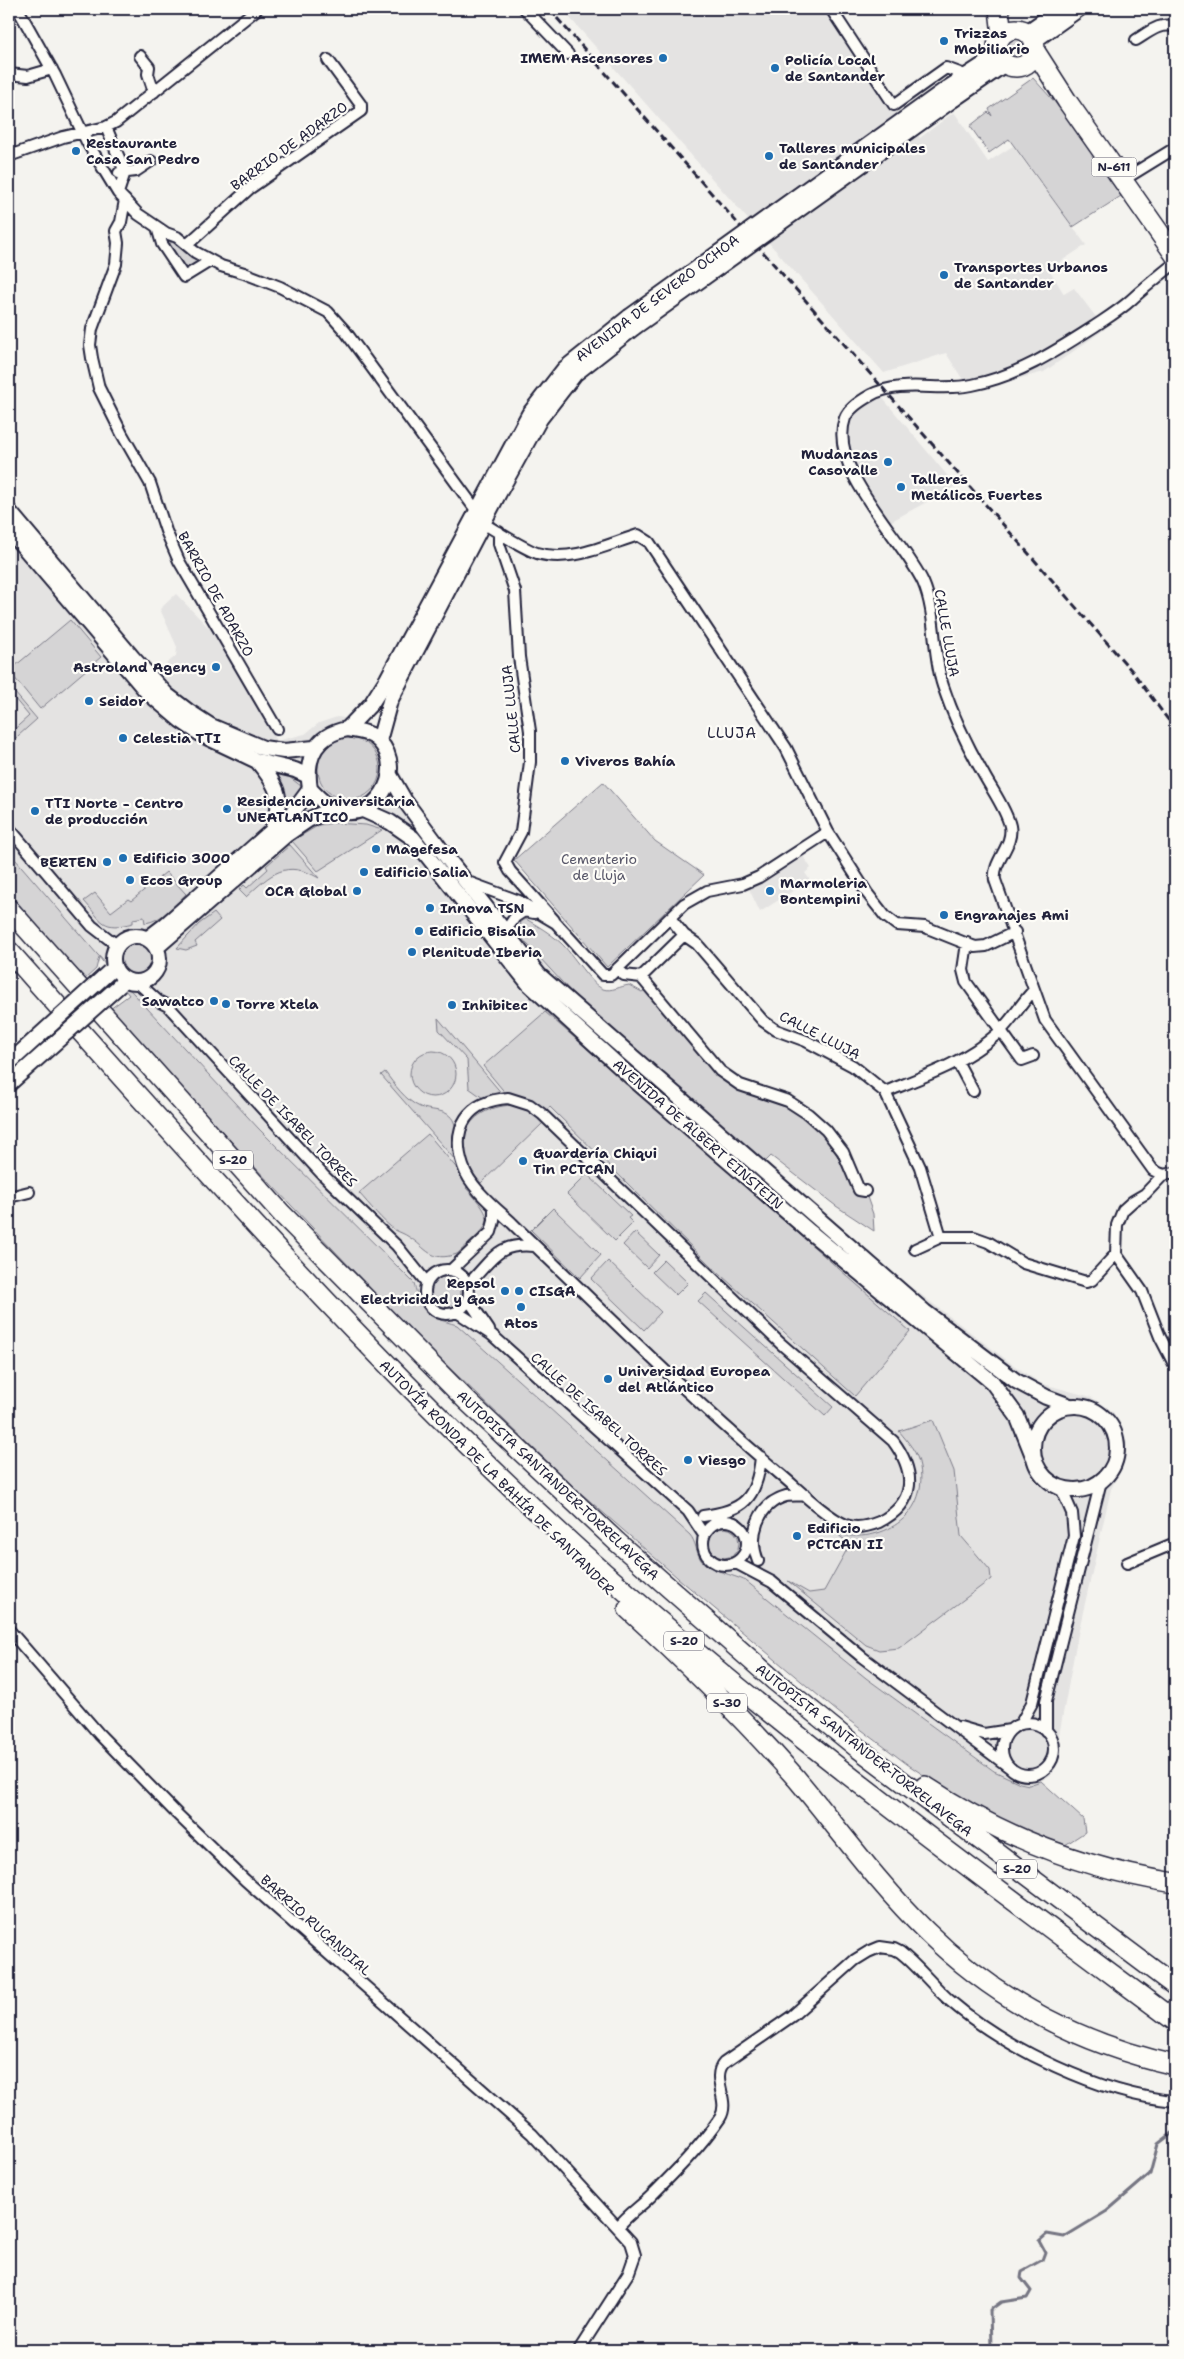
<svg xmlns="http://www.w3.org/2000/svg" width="1184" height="2359" font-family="'Shantell Sans',sans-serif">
<rect width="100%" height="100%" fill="#f4f3ef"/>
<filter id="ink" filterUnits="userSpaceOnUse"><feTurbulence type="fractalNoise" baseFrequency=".02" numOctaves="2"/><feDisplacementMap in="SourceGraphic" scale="10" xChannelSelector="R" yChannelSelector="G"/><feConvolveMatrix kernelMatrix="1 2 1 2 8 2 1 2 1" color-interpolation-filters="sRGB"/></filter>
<g filter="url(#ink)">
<!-- built -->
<path fill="#e4e3e2" d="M562,9H822L920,138L954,112L988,162L1013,146L1086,245L1049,269L1064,294L1074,288L1105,329L1044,372L970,391L946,353L884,373Z
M881,396L956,486L888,523L853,458L849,437L850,417L858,409Z
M9,497L156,672L176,656L177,647L160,609L176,594L208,627L211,625L270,723L276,741L305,734L319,723L337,717L365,721L383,735L412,798L518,934L572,993L894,1274L1012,1364L1040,1383L1091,1397L1113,1412L1124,1431L1127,1445L1125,1461L1111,1489L1078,1634L1059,1735L1060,1749L1057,1765L1052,1774L1041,1781L1029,1785L1002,1776L866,1678L746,1581L706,1565L690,1535L457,1325L426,1314L418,1302L414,1283L259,1129L97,954L9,852Z
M803,856L811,868L805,873L810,880L760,912L749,889Z"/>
<!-- green -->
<path fill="#d5d4d5" stroke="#7c7b88" d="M1004 48a12 12 0 1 1 24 0a12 12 0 1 1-24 0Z
M1033,78L1061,109L1121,196L1073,227L1009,139L989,153L970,126L988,112L992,116L989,109Z
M171,242H177L203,263L187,273L168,247Z
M70,620L101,657L40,709L9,671Z
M9,686L37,719L9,744V734L29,716L9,692Z
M318 769a31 31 0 1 1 62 0a31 31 0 1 1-62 0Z
M272,771L284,773L301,786L299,795L284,814Z
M603,782L655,841L704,875L607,967L514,860Z
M334,823L366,825L382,830L318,871L292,841L319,825Z
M290,845L319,878C285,859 271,874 246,897L239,890L244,885L247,888L268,869L266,866Z
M9,852L97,954L259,1129L414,1283C422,1315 426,1316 457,1325L690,1535C696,1542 696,1552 701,1560C708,1570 734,1575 746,1581L866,1678L994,1771L1020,1783L1029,1785L1041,1781L1083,1819L1085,1832L1062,1847L1020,1830L946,1790L907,1764L838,1712L678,1578L575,1488L412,1332L250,1162L110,1009L129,995L99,957L96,969L84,980L9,893Z
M166,872L186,894C174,905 162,921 145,923L144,917L133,919V923C102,931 103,922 84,901L95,893L111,912L128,899L131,901Z
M214,913L220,920L195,942L197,946L186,950L177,948L199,924Z
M526,919C538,926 550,933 561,943C572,953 591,985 603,989C611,992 621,986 629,985L642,992L645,990L719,1076L796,1111L818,1127L832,1145L856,1195L867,1197L873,1214L874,1231L836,1206L771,1156L765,1162L572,993L518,934L521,922Z
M118 960a18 18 0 1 1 36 0a18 18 0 1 1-36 0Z
M545,1012L910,1331L855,1396L712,1267L550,1107L545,1111L528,1099L507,1095L483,1066Z
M438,1018L503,1095L483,1098L469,1088L467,1060L439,1030Z
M410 1074a23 23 0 1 1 46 0a23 23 0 1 1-46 0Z
M385,1072C394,1084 406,1101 420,1107C433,1112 448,1108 454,1122C459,1134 453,1148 456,1161L381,1075Z
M512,1105L529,1110L543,1123L481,1183C449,1147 463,1108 512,1105Z
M428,1134L470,1184L466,1188C500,1224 489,1224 457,1254C430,1263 427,1248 409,1237C405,1234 399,1232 395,1230C382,1221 370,1205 359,1193Z
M587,1174L631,1216L628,1218L633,1223L615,1241L567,1194Z
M553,1208L601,1255L580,1278L531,1230Z
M635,1232L659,1255L647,1268L623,1245Z
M664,1260L688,1283L676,1295L652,1272Z
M608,1261L661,1312L644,1330L591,1279Z
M429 1293a16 16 0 1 1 32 0a16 16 0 1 1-32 0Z
M706,1293L833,1407L825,1416L698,1301Z
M933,1420L954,1471L961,1536L990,1570L991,1579L899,1648L879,1650L866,1645L788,1581L809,1593L824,1591L850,1544L837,1534C880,1544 928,1518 920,1467C918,1453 908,1442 899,1431Z
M709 1543a15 15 0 1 1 30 0a15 15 0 1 1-30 0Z"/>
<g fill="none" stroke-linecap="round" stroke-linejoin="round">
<!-- stream -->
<path stroke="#757582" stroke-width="3" d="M996,2350L991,2348L990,2310L1001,2302L1027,2298L1031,2291L1021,2278L1022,2271L1042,2260L1045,2252L1039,2241L1047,2234L1064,2237L1107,2211L1150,2174L1158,2144L1175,2131"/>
<defs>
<path id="street" d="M18,9L55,75L87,142L118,193L138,214L166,233L177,237L195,252L221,266L244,273L280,287L328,312L345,331L476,510
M525,9L568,54
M831,9L894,105L946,68L965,75
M1136,40C1148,33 1161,21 1175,27
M140,56L149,67L148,74L154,92
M9,74L28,76L52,69
M106,127L125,172L118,193
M9,156L63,137L106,127L116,122L257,9
M119,173L136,171L151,161
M1123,180L1175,148
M125,200L121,222L116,231L118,243L116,264L92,329L90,345L92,358L99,388L122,434L150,483L166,531L179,561L277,729
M157,227L162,244L184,277L210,261
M188,244L249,189L361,111V105L328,60
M1175,263C1160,275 1145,287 1131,300C1120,310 1107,318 1095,326C1056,351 1018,376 972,385C940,392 901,379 871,395C862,400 849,408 845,418C827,469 903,539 923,582C937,614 932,653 943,686C953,716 968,747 984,775C992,790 1006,809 1010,826C1014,846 992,861 995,880L1045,1020L1153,1170L1163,1175L1175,1173
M483,523C496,531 523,548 537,553C571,563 606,545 638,535L649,542L786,748L828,832L867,893L885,916L897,925L925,927L975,947L986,946L1015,932
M499,532V544L515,591L519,657L530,731V762L521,832L505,862L510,871L554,920
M9,828L92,926L118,946
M465,881L519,901L556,923L603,975H611L684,904L707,891L743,884L759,877L828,832
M670,918L684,935L697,944L763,1021L776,1030L806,1041L853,1066L885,1092L920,1167L941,1237
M504,933L515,917L524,911L534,913
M967,943L963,970L966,982L1022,1060L1033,1056
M618,968L624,975L641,977L720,1071L740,1085L788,1101L808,1114L826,1130L843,1152L859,1190L865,1191
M641,977L684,935
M137,982L158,1001L168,1006L323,1175L397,1246L427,1283
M958,1063L973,1091
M885,1092C925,1076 964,1063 997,1034C1011,1022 1021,1003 1034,990
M508,1098L530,1105L542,1114L780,1343L893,1441C916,1472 917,1503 879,1522C869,1526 856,1529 846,1525C825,1516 798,1489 780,1474C710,1415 644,1351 578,1287C556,1266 534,1245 512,1223C496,1208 470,1188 463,1166C450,1127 468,1101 508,1098Z
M9,1197L29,1192
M915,1249L941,1237H974L988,1242L1023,1263L1086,1282L1092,1280L1116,1254L1117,1225L1123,1210L1133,1201L1145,1194L1163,1175
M1116,1254L1142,1291L1160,1337L1175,1366
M451,1270L491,1232L494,1221V1207
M425 1292a22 22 0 1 1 44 0a22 22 0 1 1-44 0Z
M468,1284C493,1260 496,1242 535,1246
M468,1299L489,1330
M457,1312L492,1335L688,1511L704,1535
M703,1516C744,1511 757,1498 761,1457
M703 1543a22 22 0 1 1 44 0a22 22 0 1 1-44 0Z
M758,1561C748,1537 757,1504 786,1496C792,1495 800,1496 806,1495
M736,1563L772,1582L862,1657L1009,1767
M1127,1563L1175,1543
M9,1630L99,1734L177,1814L245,1880L532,2134L631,2242L635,2255L629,2272L579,2350
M1021,1723L1032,1703L1074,1536L1072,1513L1061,1488
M1002 1749a26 26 0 1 1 52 0a26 26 0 1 1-52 0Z
M960,1727L984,1734L1010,1730
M1046,1731V1701L1101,1481
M618,2227C628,2214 640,2207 651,2196C675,2172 701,2146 720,2118C731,2101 710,2078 724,2063L792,2016L855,1960L868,1952L880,1947L894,1949L900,1952C918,1966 932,1985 949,2000C1005,2048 1101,2095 1175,2101"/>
<path id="secondary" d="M1027,32L1060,9
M1034,41L1079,9
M946,89L998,55
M954,99L1005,64
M9,511L133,658L167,695L188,711L211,726L263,748L284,751L314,748
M9,530L147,692L180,720L202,735L257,761L295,770L308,776
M347,729L371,704L387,679L529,414L564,369L629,317
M347,729C358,731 371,732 379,741C408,771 375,826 334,809C325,805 317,796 310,789C305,759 315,735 347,729Z
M379,741L390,701L499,493L540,419L575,374L635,327
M257,761C278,786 285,799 272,830
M390,775L405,801L448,859L539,975L925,1312L1016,1381L1046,1397L1070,1406
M363,810L390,822L413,838L528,983L632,1078L810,1232L992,1382L1017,1416L1033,1456
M113 959a23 23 0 1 1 46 0a23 23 0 1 1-46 0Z
M147,939L164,926L293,812L310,789
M156,948L286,835L308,820L334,808
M1033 1448a42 42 0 1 1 84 0a42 42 0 1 1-84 0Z"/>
<path id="highway" d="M999,9L1002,35
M997 48a19 19 0 1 1 38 0a19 19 0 1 1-38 0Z
M1035,51L1067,101L1175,255
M9,909L282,1214L467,1401L617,1542L775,1681L859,1749L1175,1986
M9,951C186,1150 361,1349 557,1530C751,1709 964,1864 1175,2021
M628,1609C687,1663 743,1718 796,1778C839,1829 878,1884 926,1931C995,1999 1080,2044 1175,2065
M925,1786C1002,1837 1084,1869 1175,1883"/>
</defs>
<!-- street casing -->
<use href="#street" stroke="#22223b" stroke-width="14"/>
<!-- secondary casing -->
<use href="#secondary" stroke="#22223b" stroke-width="18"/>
<!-- highway casing -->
<use href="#highway" stroke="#22223b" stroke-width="22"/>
<!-- street -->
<use href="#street" stroke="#fdfcf7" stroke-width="10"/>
<!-- secondary -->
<use href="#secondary" stroke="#fdfcf7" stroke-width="14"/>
<!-- highway -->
<use href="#highway" stroke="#fdfcf7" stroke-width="19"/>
<!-- rail -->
<path stroke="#22223b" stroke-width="3" stroke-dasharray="8 4" stroke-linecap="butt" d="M549,9L1132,671L1175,729"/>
<defs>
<path id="secondary-bridge" d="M629,317L946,89
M635,327L954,99
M9,1063L109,972
M9,1084L120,985"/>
</defs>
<!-- secondary-bridge casing -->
<use href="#secondary-bridge" stroke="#22223b" stroke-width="18" stroke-linecap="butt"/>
<!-- secondary-bridge -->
<use href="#secondary-bridge" stroke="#fdfcf7" stroke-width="14"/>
</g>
</g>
<!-- markers -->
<g fill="#1f6fb2" stroke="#fdfcf7" stroke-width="2">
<circle cx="944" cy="41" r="5"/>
<circle cx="663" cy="58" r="5"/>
<circle cx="775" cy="68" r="5"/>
<circle cx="76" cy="151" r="5"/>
<circle cx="769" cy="156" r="5"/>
<circle cx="944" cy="275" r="5"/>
<circle cx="888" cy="462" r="5"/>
<circle cx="901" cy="487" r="5"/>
<circle cx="216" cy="667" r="5"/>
<circle cx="89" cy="701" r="5"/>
<circle cx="123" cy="738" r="5"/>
<circle cx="565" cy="761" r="5"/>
<circle cx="227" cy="809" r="5"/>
<circle cx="35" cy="811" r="5"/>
<circle cx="376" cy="849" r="5"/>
<circle cx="123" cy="858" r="5"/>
<circle cx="107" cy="862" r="5"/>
<circle cx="364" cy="872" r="5"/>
<circle cx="130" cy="880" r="5"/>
<circle cx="357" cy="891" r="5"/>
<circle cx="770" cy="891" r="5"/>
<circle cx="430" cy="908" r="5"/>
<circle cx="944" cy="915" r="5"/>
<circle cx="419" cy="931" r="5"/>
<circle cx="412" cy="952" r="5"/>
<circle cx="214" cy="1001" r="5"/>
<circle cx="226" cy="1004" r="5"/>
<circle cx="452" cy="1005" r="5"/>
<circle cx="523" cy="1161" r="5"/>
<circle cx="505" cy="1291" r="5"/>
<circle cx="519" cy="1291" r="5"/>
<circle cx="521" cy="1307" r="5"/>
<circle cx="608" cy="1379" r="5"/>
<circle cx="688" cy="1460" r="5"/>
<circle cx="797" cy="1536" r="5"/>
</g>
<g text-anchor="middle" stroke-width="4.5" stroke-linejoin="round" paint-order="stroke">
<!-- shield labels -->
<g fill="#fdfcf7" stroke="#646373" stroke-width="1">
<rect x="1091.5" y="157.5" width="45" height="19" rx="4"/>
<rect x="213" y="1150.5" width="40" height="19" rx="4"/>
<rect x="664" y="1631.5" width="40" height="19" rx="4"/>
<rect x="707" y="1693.5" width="40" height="19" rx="4"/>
<rect x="997" y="1859.5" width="40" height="19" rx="4"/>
</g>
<g font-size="12" font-weight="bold" fill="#22223b">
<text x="1114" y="171">N-611</text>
<text x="233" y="1164">S-20</text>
<text x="684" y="1645">S-20</text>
<text x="727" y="1707">S-30</text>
<text x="1017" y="1873">S-20</text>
</g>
<!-- poi labels -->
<g font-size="14" font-weight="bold" fill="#22223b" stroke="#fdfcf7" text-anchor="start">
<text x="954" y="38">Trizzas<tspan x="954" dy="16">Mobiliario</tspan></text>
<text x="653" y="63" text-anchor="end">IMEM Ascensores</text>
<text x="785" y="65">Policía Local<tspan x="785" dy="16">de Santander</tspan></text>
<text x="86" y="148">Restaurante<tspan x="86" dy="16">Casa San Pedro</tspan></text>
<text x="779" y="153">Talleres municipales<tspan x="779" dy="16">de Santander</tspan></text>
<text x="954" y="272">Transportes Urbanos<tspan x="954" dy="16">de Santander</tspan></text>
<text x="878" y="459" text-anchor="end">Mudanzas<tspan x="878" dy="16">Casovalle</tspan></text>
<text x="911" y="484">Talleres<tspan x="911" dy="16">Metálicos Fuertes</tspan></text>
<text x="206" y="672" text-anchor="end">Astroland Agency</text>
<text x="99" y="706">Seidor</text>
<text x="133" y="743">Celestia TTI</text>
<text x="575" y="766">Viveros Bahía</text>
<text x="237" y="806">Residencia universitaria<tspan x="237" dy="16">UNEATLANTICO</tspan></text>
<text x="45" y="808">TTI Norte - Centro<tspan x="45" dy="16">de producción</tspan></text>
<text x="386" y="854">Magefesa</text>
<text x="133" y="863">Edificio 3000</text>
<text x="97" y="867" text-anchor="end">BERTEN</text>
<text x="374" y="877">Edificio Salia</text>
<text x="140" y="885">Ecos Group</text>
<text x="780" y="888">Marmoleria<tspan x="780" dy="16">Bontempini</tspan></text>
<text x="347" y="896" text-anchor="end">OCA Global</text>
<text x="440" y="913">Innova TSN</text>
<text x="954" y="920">Engranajes Ami</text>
<text x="429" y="936">Edificio Bisalia</text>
<text x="422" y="957">Plenitude Iberia</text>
<text x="204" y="1006" text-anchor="end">Sawatco</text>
<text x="236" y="1009">Torre Xtela</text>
<text x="462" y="1010">Inhibitec</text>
<text x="533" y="1158">Guardería Chiqui<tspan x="533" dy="16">Tin PCTCAN</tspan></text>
<text x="495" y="1288" text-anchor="end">Repsol<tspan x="495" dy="16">Electricidad y Gas</tspan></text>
<text x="529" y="1296">CISGA</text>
<text x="521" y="1328" text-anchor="middle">Atos</text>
<text x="618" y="1376">Universidad Europea<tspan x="618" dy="16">del Atlántico</tspan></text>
<text x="698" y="1465">Viesgo</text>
<text x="807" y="1533">Edificio<tspan x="807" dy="16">PCTCAN II</tspan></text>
</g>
<!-- street labels -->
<g font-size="14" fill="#22223b" stroke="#fdfcf7">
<text transform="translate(289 146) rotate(-36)" y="5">BARRIO DE ADARZO</text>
<text transform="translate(657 298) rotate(-37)" y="5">AVENIDA DE SEVERO OCHOA</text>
<text transform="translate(216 594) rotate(61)" y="5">BARRIO DE ADARZO</text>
<text transform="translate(947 633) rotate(80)" y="5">CALLE LLUJA</text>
<text transform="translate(511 709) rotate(-96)" y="5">CALLE LLUJA</text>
<text transform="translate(820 1035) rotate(27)" y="5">CALLE LLUJA</text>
<text transform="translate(293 1121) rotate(46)" y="5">CALLE DE ISABEL TORRES</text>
<text transform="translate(698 1134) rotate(41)" y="5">AVENIDA DE ALBERT EINSTEIN</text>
<text transform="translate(599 1414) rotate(42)" y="5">CALLE DE ISABEL TORRES</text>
<text transform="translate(497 1477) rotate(45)" y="5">AUTOVÍA RONDA DE LA BAHÍA DE SANTANDER</text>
<text transform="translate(558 1485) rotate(43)" y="5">AUTOPISTA SANTANDER-TORRELAVEGA</text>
<text transform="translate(864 1750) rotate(38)" y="5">AUTOPISTA SANTANDER-TORRELAVEGA</text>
<text transform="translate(316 1925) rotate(42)" y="5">BARRIO RUCANDIAL</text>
</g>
<!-- park labels -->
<g font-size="14" fill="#585769" stroke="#fdfcf7">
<text x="599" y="864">Cementerio<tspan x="599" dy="16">de Lluja</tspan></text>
</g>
<!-- neighbourhood labels -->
<g font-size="15" letter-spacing="1" fill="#22223b" stroke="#fdfcf7">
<text x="732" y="738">LLUJA</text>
</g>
</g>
<!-- margin -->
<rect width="1184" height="2359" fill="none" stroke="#fdfcf7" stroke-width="30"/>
<rect x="15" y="15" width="1154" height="2329" fill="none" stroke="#22223b" stroke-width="2" filter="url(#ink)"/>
</svg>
